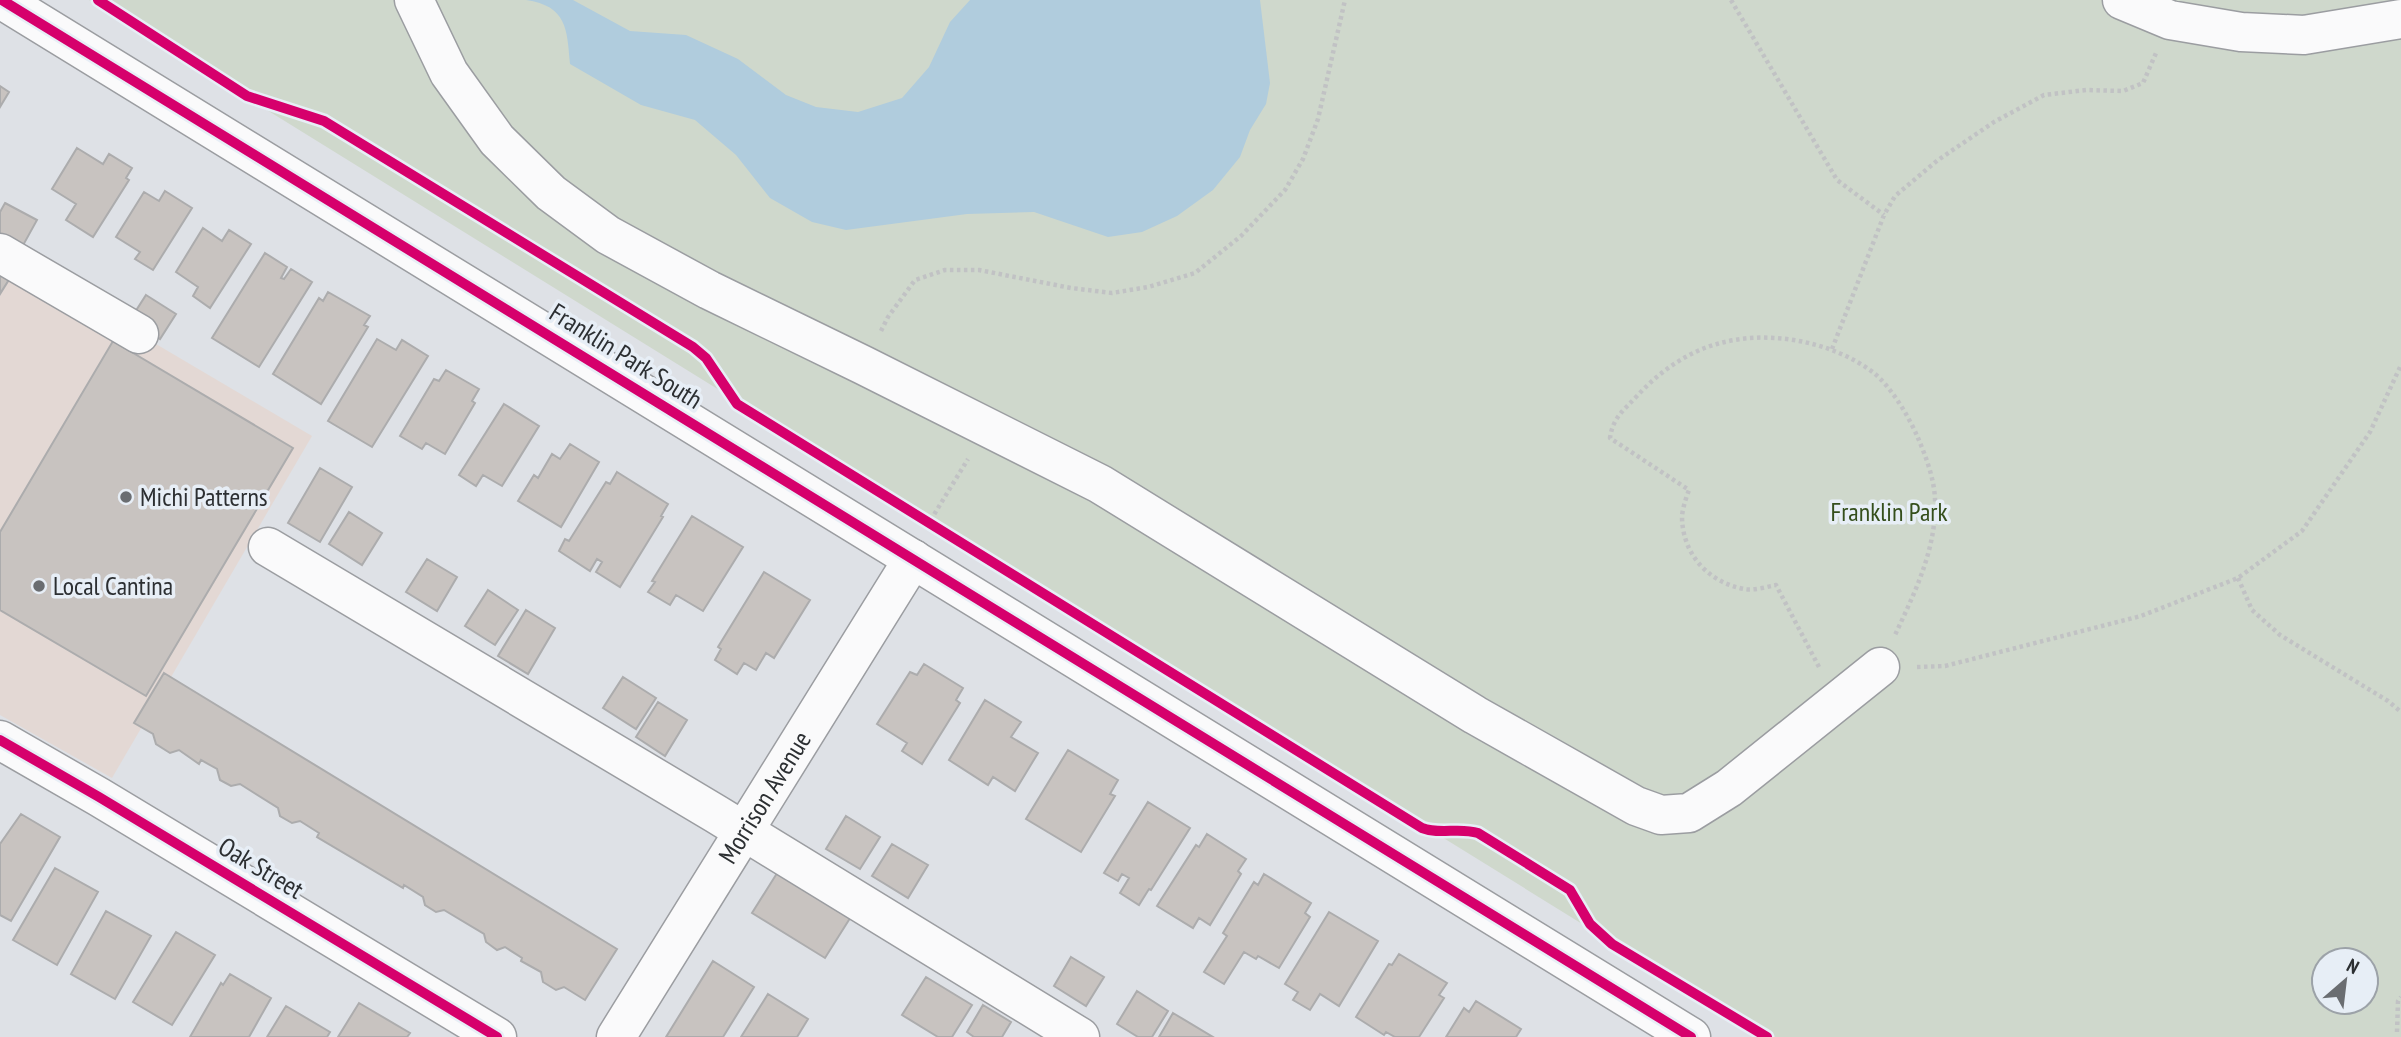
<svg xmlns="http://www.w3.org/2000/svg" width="2401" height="1037" font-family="'PT Sans Narrow',sans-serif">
<rect width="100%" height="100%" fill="#dee1e6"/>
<!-- commercial -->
<path fill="#e3d8d4" d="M0,252L312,436L112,778L0,715Z"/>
<!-- green -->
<path fill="#cfd8cc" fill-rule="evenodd" d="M89,0H2401V1037H1765ZM2324,960H2366V1002H2324Z"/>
<!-- water -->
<path fill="#b0ccdd" d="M526,0H573L630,31L686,35L738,59L786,95L816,107L858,112L902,98L929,67L950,22L970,0H1260L1270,83L1266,104L1250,130L1240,157L1213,190L1177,216L1142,232L1108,237L1034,212L967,214L846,230L812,222L770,198L736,155L695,120L641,105L570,64C567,29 567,6 526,0Z"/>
<!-- building -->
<path fill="#c8c3c0" stroke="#acacad" stroke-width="2" d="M0,86L9,92L0,107Z
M77,148L103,164L109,154L132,168L126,178L129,180L93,237L66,220L76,204L52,189Z
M165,191L192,208L153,270L135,259L140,252L116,237L144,192L159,201Z
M5,203L37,220L21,249L0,237V212Z
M203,228L222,241L229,230L251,244L210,308L193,296L198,287L176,272Z
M265,253L287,267L281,278L284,279L291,269L312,282L259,367L212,338Z
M0,272L10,278L0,294Z
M328,292L370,316L364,325L368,327L321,404L273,374L319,298L323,301Z
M146,295L176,314L160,339L130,320Z
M377,339L396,350L402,340L428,356L372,447L328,421Z
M113,341L293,448L146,696L0,610V532Z
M446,370L479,389L472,401L475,403L445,454L426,443L422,449L400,436L434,379L439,381Z
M504,404L539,426L502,486L483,475L476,486L459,475Z
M570,444L599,462L561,527L518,501L534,475L538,478L552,454L560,459Z
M320,468L352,487L320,542L288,523Z
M617,472L668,504L661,516L663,517L620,587L596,572L602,562L597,559L590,571L559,551L565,539L569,541L606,482L610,484Z
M349,512L382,533L362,565L329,544Z
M692,516L743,547L703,611L676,595L670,605L648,592L655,582L652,581Z
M427,559L457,577L437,611L406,592Z
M764,572L810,600L774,658L766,653L756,670L744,663L737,674L715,660L721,649L718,647Z
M488,590L518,610L495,645L465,626Z
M526,610L555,628L528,674L498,656Z
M924,664L963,688L956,700L960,703L922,764L902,751L907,743L877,724L910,672L917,675Z
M164,673L617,949L585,1000L564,987L556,990L543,982L541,972L521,961L522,958L505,947L497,950L486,942L484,934L444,910L436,912L425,905L423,897L404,885L403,888L317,837L319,833L300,821L292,823L280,816L278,808L240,784L231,786L220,780L217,769L201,760L199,764L179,750L170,753L156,744L153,734L134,723Z
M623,677L656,698L636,729L603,708Z
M985,700L1021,722L1011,737L1038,753L1015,791L993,777L988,785L949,760Z
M658,702L687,720L665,756L636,737Z
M1068,750L1118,780L1110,794L1115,796L1081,852L1026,819Z
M1148,802L1190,828L1151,890L1149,889L1139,905L1120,893L1129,878L1122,874L1118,881L1104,873Z
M21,814L60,837L11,921L0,915V844Z
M846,816L880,837L860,869L826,849Z
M1207,834L1246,859L1238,871L1241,874L1210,925L1199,918L1193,928L1157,906L1196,845L1199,847Z
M892,844L928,865L908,898L872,876Z
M55,868L98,892L57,965L13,940Z
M779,870L852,915L825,958L752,913Z
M1264,874L1311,903L1305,913L1310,917L1279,968L1258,956L1256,959L1244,952L1224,984L1204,972L1227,936L1223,933L1254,882L1258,885Z
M106,911L151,936L115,999L71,974Z
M1329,912L1378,941L1339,1006L1320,994L1310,1010L1293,1000L1298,992L1285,984Z
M176,932L215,955L172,1025L133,1002Z
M1399,954L1447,983L1439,995L1444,998L1419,1037H1395L1386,1032L1384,1035L1356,1017L1389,964L1392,965Z
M1071,957L1104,977L1086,1006L1054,986Z
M713,961L754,987L723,1037H666Z
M230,974L271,998L249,1037H190L221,983L223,985Z
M926,977L972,1005L952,1037H938L902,1015Z
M1137,991L1168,1011L1152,1037H1138L1117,1024Z
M768,994L808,1019L797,1037H741Z
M1476,1001L1521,1029L1516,1037H1446L1464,1008L1469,1012Z
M359,1003L410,1033L407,1037H338Z
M983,1005L1011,1022L1002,1037H974L967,1032Z
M286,1006L330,1032L327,1037H267Z
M1173,1013L1213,1037H1159Z"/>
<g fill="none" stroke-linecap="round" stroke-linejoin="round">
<defs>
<g id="minor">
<path d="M2,0L1691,1037"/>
<path d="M414,0L449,73L497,140L551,193L608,235L709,290L863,365L1100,484L1475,715L1636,806L1661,815L1689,813L1729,788L1880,667"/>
<path d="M2122,0L2170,20L2241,32L2304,35L2401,19"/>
<path d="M0,253L139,334"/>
<path d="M268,547L716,814L1080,1037"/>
<path d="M0,740L99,797L497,1037"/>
<path id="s1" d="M616,1037L913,559"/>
</g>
</defs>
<!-- minor casing -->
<use href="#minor" stroke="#9b9da1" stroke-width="41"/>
<!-- path -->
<path stroke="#c1c2c4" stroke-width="4.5" stroke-dasharray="3.5 3.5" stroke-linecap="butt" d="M1731,0L1837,180L1884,215
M881,331L888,317L915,280L945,270H979L1071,288L1112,293L1148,287L1195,273L1241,236L1285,190L1303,159L1318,119L1345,0
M1832,349L1884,215L1895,196L1938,160L1994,122L2044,95L2086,90L2123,91L2143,83L2156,53
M927,526L968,459
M2238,578L2252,610L2280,635L2388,701L2401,712
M1819,667L1776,585C1766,587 1753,591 1744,589C1707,582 1682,553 1682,516C1683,507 1686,498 1689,490L1610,438C1613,417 1624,410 1638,395C1658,373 1687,352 1717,344C1767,329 1832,341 1874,373C1892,388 1909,417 1918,438C1926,457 1934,478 1935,499C1937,548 1915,592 1895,635
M1917,667L1945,666L2141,616L2238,578L2302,531L2370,432L2401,365
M2397,1032L2398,1001L2401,997"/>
<!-- minor -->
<use href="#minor" stroke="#fafafb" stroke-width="38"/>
<defs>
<path id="cycleway" d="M2,0L1691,1037
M98,0L247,96L324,121L693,347L706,358L737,404L1422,828C1440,835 1459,827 1478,833L1570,890L1590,924L1612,944L1767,1037
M0,740L99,797L497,1037"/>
</defs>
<!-- cycleway casing -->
<use href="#cycleway" stroke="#e7eef6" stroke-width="15"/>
<!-- cycleway -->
<use href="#cycleway" stroke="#d6006c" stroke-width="10"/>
</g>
<!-- markers -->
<g fill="#6a6d71" stroke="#e7eef6" stroke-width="2.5">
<circle cx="126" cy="497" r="7"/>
<circle cx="39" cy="586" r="7"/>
</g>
<g text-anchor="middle" stroke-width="7" stroke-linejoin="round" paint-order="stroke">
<!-- street labels -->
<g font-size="26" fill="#2c2f32" stroke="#e7eef6">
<text transform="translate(626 356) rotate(32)" y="9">Franklin Park South</text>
<text dy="9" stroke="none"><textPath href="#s1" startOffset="282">Morrison Avenue</textPath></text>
<text transform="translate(261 868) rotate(31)" y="9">Oak Street</text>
</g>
<!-- poi labels -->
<g font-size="26" fill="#2c2f32" stroke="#e7eef6" text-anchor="start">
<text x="140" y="506">Michi Patterns</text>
<text x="53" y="595">Local Cantina</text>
</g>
<!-- park labels -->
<g font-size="26" fill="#354f1c" stroke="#e7eef6">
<text x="1889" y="521">Franklin Park</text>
</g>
</g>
<!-- north arrow -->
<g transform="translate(2345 981) rotate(28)"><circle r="33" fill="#e7eef6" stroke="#9ca2a8" stroke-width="2"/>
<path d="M0-5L12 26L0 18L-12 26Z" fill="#6a6d71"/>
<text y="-10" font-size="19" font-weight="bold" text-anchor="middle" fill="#2c2f32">N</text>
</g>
</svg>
